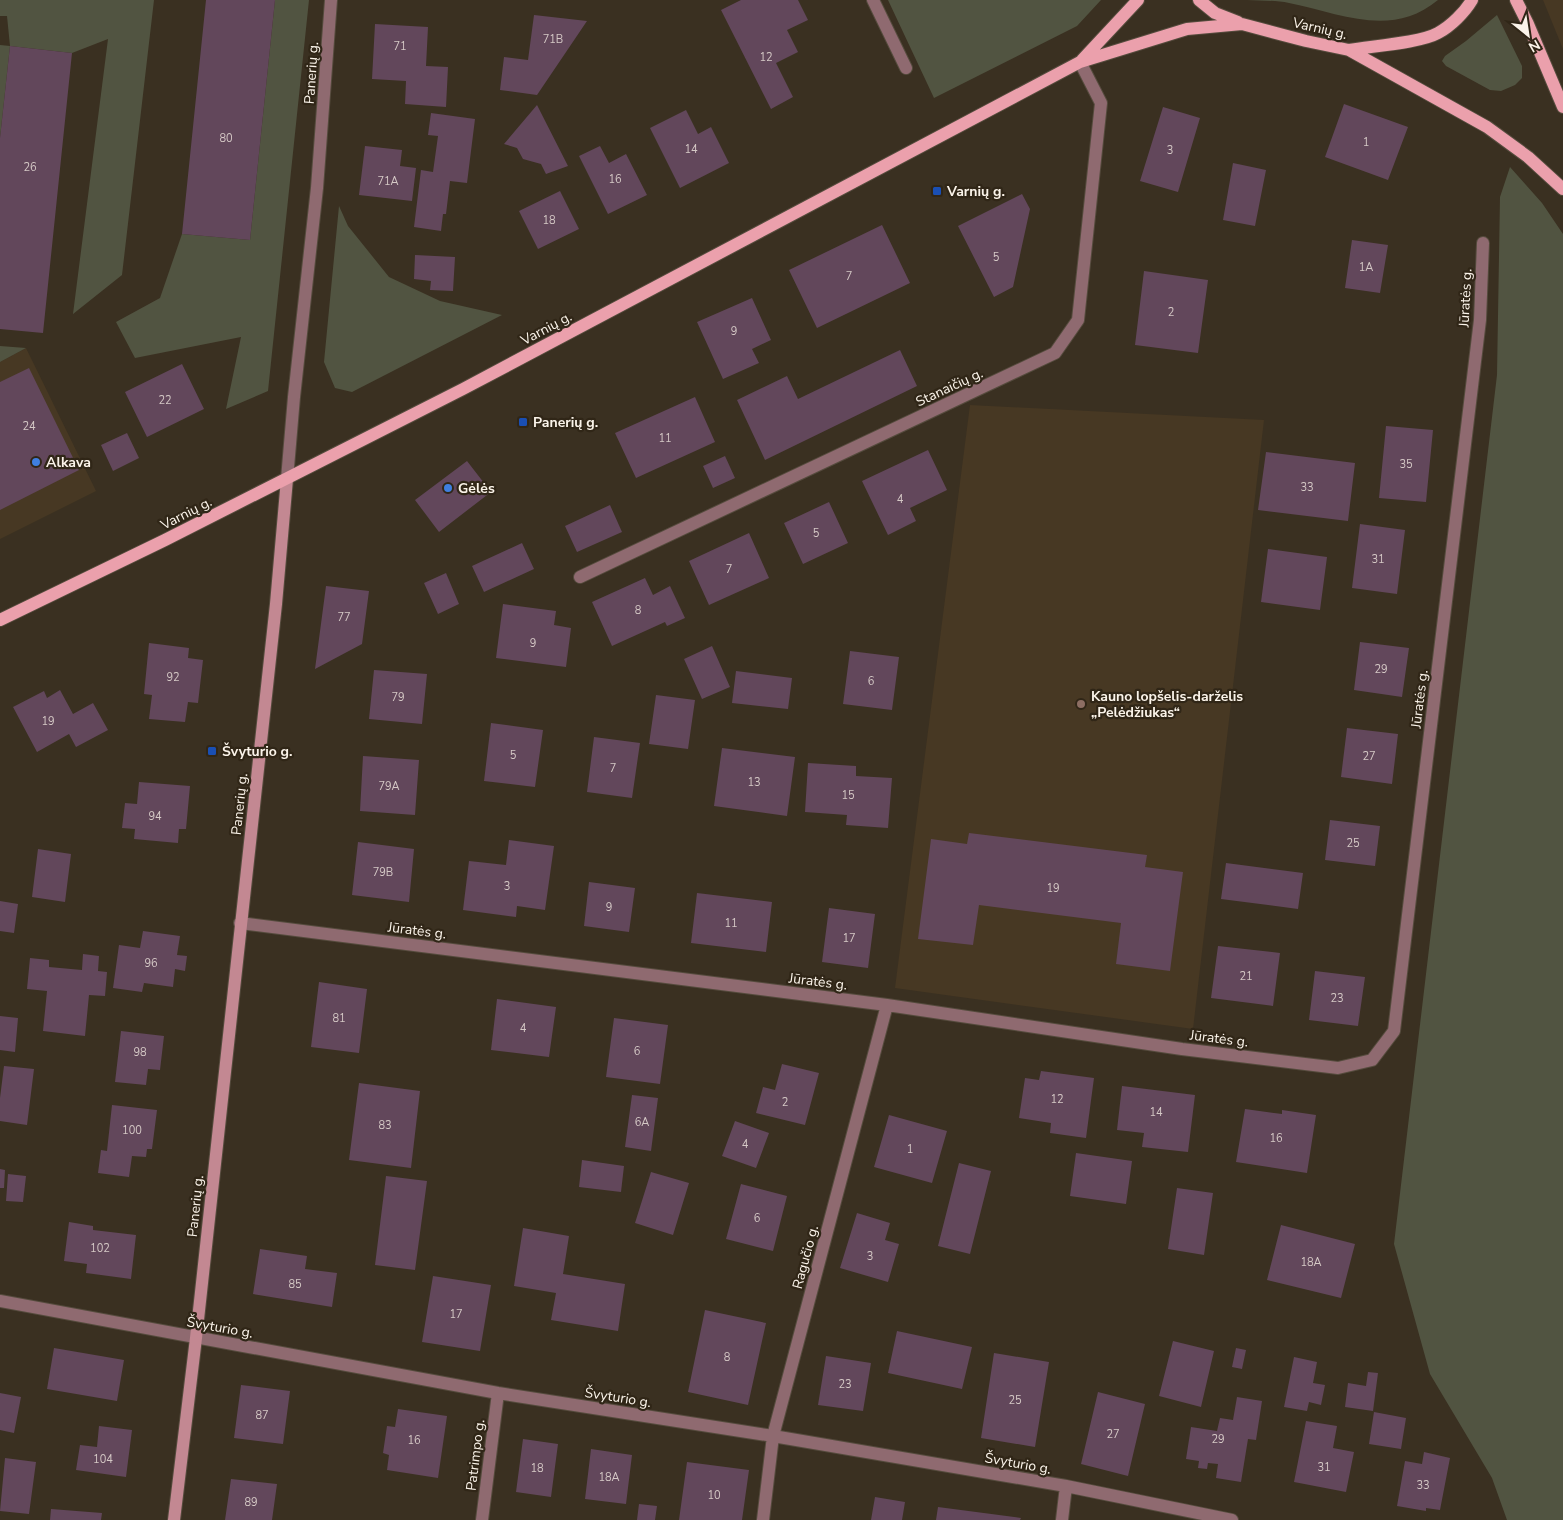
<svg xmlns="http://www.w3.org/2000/svg" width="1563" height="1520" font-family="'Nunito Sans',sans-serif">
<rect width="100%" height="100%" fill="#3a3021"/>
<!-- built -->
<path fill="#473823" d="M1543,0H1563V49Z
M26,348L96,491L0,539V362Z
M970,405L1264,420L1193,1029L895,988Z"/>
<!-- green -->
<path fill="#515441" d="M0,0H154L122,275L73,314L108,39L72,53L10,46L0,138V45L10,46L7,16H0Z
M275,0H309L268,391L226,409L241,337L135,358L116,322L160,298L182,234L250,240Z
M888,0H1101L1077,26L934,98Z
M1247,0H1438C1391,39 1340,13 1289,3C1276,0 1261,1 1247,0Z
M1497,15L1522,66V78L1515,85L1501,91L1490,90L1446,66L1442,61L1445,56L1466,41Z
M1510,167L1542,203L1563,234V1520H1507L1492,1478L1430,1374L1394,1244L1497,375L1500,197Z
M339,206L348,226L389,277L440,301L502,315L352,392L335,388L324,362Z
M0,346L26,348L0,362Z"/>
<!-- building -->
<path fill="#62475b" d="M206,0H275L250,240L182,234Z
M741,0H798L808,20L787,30L798,52L776,63L793,97L771,109L721,10Z
M534,15L587,21L537,95L500,90L504,57L528,60Z
M375,24L428,27L426,66L448,67L446,107L405,104L406,81L372,79Z
M10,46L72,53L43,333L0,329V138Z
M1344,104L1408,127L1388,180L1325,157Z
M537,105L568,166L546,174L541,164L523,159L517,148L504,144Z
M1163,107L1200,118L1178,192L1140,181Z
M686,110L698,134L711,127L729,163L680,188L650,128Z
M431,113L475,119L467,183L450,181L446,214H443L441,231L414,227L421,170L433,172L438,136L428,135Z
M365,146L402,150L400,166L416,168L412,201L359,195Z
M600,146L609,163L626,154L647,195L608,214L579,156Z
M1233,163L1266,170L1255,226L1223,220Z
M560,191L579,229L538,249L519,211Z
M1022,194L1030,209L1013,287L994,297L958,226Z
M882,225L910,283L817,328L789,270Z
M1352,240L1388,245L1380,293L1345,288Z
M415,255L455,257L453,291L430,290L431,281L414,279Z
M1144,271L1208,280L1198,353L1135,345Z
M752,298L771,340L752,349L759,363L723,379L697,322Z
M900,350L917,386L765,460L737,400L787,376L798,399Z
M182,364L204,409L147,437L125,392Z
M29,368L79,470L0,510V382Z
M695,397L715,442L636,478L615,433Z
M1386,426L1433,430L1426,502L1379,498Z
M127,433L139,458L113,471L101,445Z
M928,450L947,490L910,508L916,521L888,535L862,481Z
M1266,452L1355,463L1348,521L1258,510Z
M725,456L735,478L713,488L703,466Z
M467,461L491,492L439,532L415,500Z
M829,502L848,543L803,564L784,523Z
M610,505L622,532L577,552L565,526Z
M1360,524L1405,530L1397,594L1352,588Z
M749,533L769,578L709,605L689,561Z
M522,543L534,569L484,592L472,566Z
M1268,549L1327,557L1320,610L1261,602Z
M446,573L459,604L438,614L424,583Z
M645,578L653,595L670,586L685,618L667,626L665,622L612,646L592,602Z
M326,586L369,591L362,644L315,669Z
M503,604L556,611L554,625L571,628L566,667L496,658Z
M1360,642L1409,648L1402,697L1354,690Z
M149,643L189,648L188,658L203,660L198,703L188,702L185,722L149,719L152,695L144,694Z
M712,646L730,687L702,699L684,659Z
M850,651L899,657L892,710L843,704Z
M374,670L427,674L422,724L369,719Z
M736,671L792,678L788,709L732,703Z
M60,690L73,714L93,703L108,730L76,747L69,734L37,752L13,707L44,691L47,698Z
M656,695L695,700L688,749L649,744Z
M491,723L543,730L535,787L484,781Z
M1347,728L1398,734L1392,784L1341,777Z
M594,737L640,743L632,798L587,792Z
M722,748L795,757L787,816L714,806Z
M363,756L419,760L415,815L360,811Z
M808,763L856,766V776L892,778L888,828L846,825L847,815L805,812Z
M139,782L190,786L186,829H179L178,843L134,839L135,829L122,828L125,803L137,804Z
M1330,820L1380,826L1375,866L1325,860Z
M969,833L1147,855L1145,867L1183,872L1170,971L1116,964L1121,923L979,905L973,945L918,939L931,839L967,844Z
M509,840L554,846L545,910L517,906L516,917L463,910L469,861L506,865Z
M358,842L414,849L409,902L352,895Z
M38,849L71,854L65,902L32,897Z
M1226,863L1303,873L1298,909L1221,899Z
M589,882L635,888L629,932L584,926Z
M697,893L772,902L766,952L691,943Z
M0,901L18,904L14,933L0,931Z
M829,908L875,914L868,968L822,962Z
M143,931L180,936L177,955L187,956L185,971L175,969L173,987L144,983L142,992L113,988L119,945L140,948Z
M1218,946L1280,953L1273,1006L1211,998Z
M83,954L99,956L98,971L107,972L105,996L89,995L85,1036L43,1031L47,991L27,989L30,958L49,960V967L82,970Z
M1315,971L1365,977L1358,1026L1309,1020Z
M319,982L367,989L359,1053L311,1047Z
M497,999L556,1007L549,1057L491,1050Z
M0,1016L18,1018L15,1052L0,1050Z
M614,1018L668,1025L660,1084L606,1077Z
M121,1031L164,1036L160,1070L148,1069L146,1085L115,1082Z
M782,1064L819,1073L805,1125L756,1113L763,1087L775,1090Z
M4,1066L34,1069L27,1125L0,1121V1098Z
M1041,1071L1094,1078L1086,1138L1050,1133L1051,1123L1019,1118L1025,1078L1039,1080Z
M359,1083L420,1091L411,1168L349,1160Z
M1122,1086L1195,1095L1188,1152L1142,1147L1144,1133L1117,1130Z
M632,1095L658,1098L651,1151L625,1147Z
M112,1105L157,1110L152,1149H147L146,1157L132,1156L129,1177L98,1173L101,1150L107,1151Z
M1245,1109L1282,1114V1110L1316,1115L1307,1173L1236,1162Z
M889,1115L947,1131L932,1183L874,1167Z
M735,1121L769,1133L756,1168L722,1156Z
M1076,1153L1132,1161L1126,1204L1070,1196Z
M582,1160L624,1166L621,1192L579,1187Z
M959,1163L991,1171L970,1254L938,1246Z
M0,1169L5,1170L4,1188H0Z
M651,1172L689,1183L673,1235L635,1223Z
M8,1174L26,1176L23,1202L6,1201Z
M386,1176L427,1181L415,1270L375,1265Z
M741,1184L787,1196L773,1251L726,1239Z
M1177,1188L1213,1193L1204,1255L1168,1249Z
M857,1213L890,1223L885,1240L899,1244L888,1282L840,1268Z
M69,1222L93,1226V1230L136,1235L131,1279L86,1273L87,1264L64,1261Z
M1281,1225L1355,1244L1341,1298L1267,1280Z
M523,1228L569,1236L563,1274L625,1284L618,1331L551,1320L556,1293L514,1286Z
M260,1249L307,1256L305,1269L337,1273L332,1307L253,1294Z
M433,1276L491,1285L480,1351L422,1342Z
M705,1310L766,1323L748,1405L688,1392Z
M897,1331L972,1347L962,1389L888,1373Z
M1173,1341L1214,1351L1201,1407L1159,1396Z
M54,1348L124,1360L117,1401L47,1389Z
M1236,1348L1246,1350L1242,1369L1232,1367Z
M994,1353L1049,1362L1035,1447L981,1438Z
M826,1356L871,1363L863,1411L818,1405Z
M1294,1357L1317,1362L1313,1383L1325,1385L1321,1405L1309,1402L1307,1411L1284,1407Z
M1368,1372L1378,1373L1373,1411L1345,1407L1348,1383L1366,1386Z
M241,1385L290,1391L283,1444L234,1438Z
M1098,1392L1145,1404L1128,1476L1081,1464Z
M0,1393L21,1397L14,1433L0,1430Z
M1237,1397L1262,1401L1256,1440L1248,1439L1241,1482L1216,1478L1218,1464L1208,1463L1207,1469L1198,1468L1199,1461L1186,1459L1191,1427L1217,1431L1220,1418L1233,1420Z
M398,1409L447,1416L438,1478L387,1470L389,1455L383,1453L387,1426L395,1427Z
M1374,1412L1406,1418L1401,1449L1369,1444Z
M1306,1421L1337,1426L1333,1448L1354,1452L1346,1492L1294,1482Z
M99,1426L132,1430L126,1477L76,1470L80,1445L97,1447Z
M523,1439L558,1444L551,1497L516,1492Z
M591,1449L632,1455L626,1504L585,1499Z
M1424,1452L1450,1458L1440,1510L1426,1508V1511L1397,1506L1405,1461L1422,1464Z
M5,1458L36,1462L29,1514L0,1511Z
M687,1462L749,1470L742,1520H679Z
M231,1479L277,1484L272,1520H225Z
M875,1497L905,1502L902,1520H871Z
M639,1504L657,1506L655,1520H637Z
M938,1507L1021,1518L1020,1520H936Z
M51,1509L102,1513L101,1520H50Z"/>
<g fill="none" stroke-linecap="round" stroke-linejoin="round">
<defs>
<path id="minor" d="M873,0L906,68
M580,577L1055,353L1078,320L1101,103L1080,62
M240,923L887,1005L1182,1049L1338,1068L1372,1060L1394,1031L1480,320L1483,243
M0,1301L498,1393L773,1436L1066,1486L1232,1520
M482,1520L498,1393
M763,1520L773,1436L887,1005
M1062,1520L1066,1486"/>
<path id="tertiary" d="M287,479L294,397L317,188L331,0"/>
<path id="secondary" d="M174,1520L196,1338L276,604L287,479"/>
<path id="primary" d="M1199,0L1215,13L1238,22
M1516,0L1528,24L1563,107
M1349,50C1372,46 1420,43 1438,33C1451,26 1465,12 1472,0
M1082,60L1138,0
M0,620L165,540L463,389L1080,62L1187,29L1242,24L1306,41L1349,50L1487,127L1528,157L1563,189"/>
</defs>
<!-- minor casing -->
<use href="#minor" stroke="#554b3d" stroke-width="14"/>
<!-- tertiary casing -->
<use href="#tertiary" stroke="#554b3d" stroke-width="14"/>
<!-- secondary casing -->
<use href="#secondary" stroke="#554b3d" stroke-width="14"/>
<!-- primary casing -->
<use href="#primary" stroke="#554b3d" stroke-width="14"/>
<!-- minor -->
<use href="#minor" stroke="#8f6a70" stroke-width="12"/>
<!-- tertiary -->
<use href="#tertiary" stroke="#8f6a70" stroke-width="12"/>
<!-- secondary -->
<use href="#secondary" stroke="#c38892" stroke-width="12"/>
<!-- primary -->
<use href="#primary" stroke="#eba0ac" stroke-width="12"/>
</g>
<!-- markers -->
<g fill="#1a4fb4" stroke="#302617" stroke-width="2">
<rect x="932" y="186" width="10" height="10" rx="2.5"/>
<rect x="518" y="417" width="10" height="10" rx="2.5"/>
<rect x="207" y="746" width="10" height="10" rx="2.5"/>
</g>
<g fill="#3f7fe0" stroke="#302617" stroke-width="2">
<circle cx="36" cy="462" r="5"/>
<circle cx="448" cy="488" r="5"/>
</g>
<circle fill="#8d6e63" stroke="#302617" stroke-width="2" cx="1081" cy="704" r="5"/>
<g text-anchor="middle" stroke-width="4.5" stroke-linejoin="round" paint-order="stroke">
<!-- number labels -->
<g font-size="11" fill="#d5c9c6">
<text x="553" y="43">71B</text>
<text x="400" y="50">71</text>
<text x="766" y="61">12</text>
<text x="226" y="142">80</text>
<text x="1366" y="146">1</text>
<text x="691" y="153">14</text>
<text x="1170" y="154">3</text>
<text x="30" y="171">26</text>
<text x="615" y="183">16</text>
<text x="388" y="185">71A</text>
<text x="549" y="224">18</text>
<text x="996" y="261">5</text>
<text x="1366" y="271">1A</text>
<text x="849" y="280">7</text>
<text x="1171" y="316">2</text>
<text x="734" y="335">9</text>
<text x="165" y="404">22</text>
<text x="29" y="430">24</text>
<text x="665" y="442">11</text>
<text x="1406" y="468">35</text>
<text x="1307" y="491">33</text>
<text x="900" y="503">4</text>
<text x="816" y="537">5</text>
<text x="1378" y="563">31</text>
<text x="729" y="573">7</text>
<text x="638" y="614">8</text>
<text x="344" y="621">77</text>
<text x="533" y="647">9</text>
<text x="1381" y="673">29</text>
<text x="173" y="681">92</text>
<text x="871" y="685">6</text>
<text x="398" y="701">79</text>
<text x="48" y="725">19</text>
<text x="513" y="759">5</text>
<text x="1369" y="760">27</text>
<text x="613" y="772">7</text>
<text x="754" y="786">13</text>
<text x="389" y="790">79A</text>
<text x="848" y="799">15</text>
<text x="155" y="820">94</text>
<text x="1353" y="847">25</text>
<text x="383" y="876">79B</text>
<text x="507" y="890">3</text>
<text x="1053" y="892">19</text>
<text x="609" y="911">9</text>
<text x="731" y="927">11</text>
<text x="849" y="942">17</text>
<text x="151" y="967">96</text>
<text x="1246" y="980">21</text>
<text x="1337" y="1002">23</text>
<text x="339" y="1022">81</text>
<text x="523" y="1032">4</text>
<text x="637" y="1055">6</text>
<text x="140" y="1056">98</text>
<text x="1057" y="1103">12</text>
<text x="785" y="1106">2</text>
<text x="1156" y="1116">14</text>
<text x="642" y="1126">6A</text>
<text x="385" y="1129">83</text>
<text x="132" y="1134">100</text>
<text x="1276" y="1142">16</text>
<text x="745" y="1148">4</text>
<text x="910" y="1153">1</text>
<text x="757" y="1222">6</text>
<text x="100" y="1252">102</text>
<text x="870" y="1260">3</text>
<text x="1311" y="1266">18A</text>
<text x="295" y="1288">85</text>
<text x="456" y="1318">17</text>
<text x="727" y="1361">8</text>
<text x="845" y="1388">23</text>
<text x="1015" y="1404">25</text>
<text x="262" y="1419">87</text>
<text x="1113" y="1438">27</text>
<text x="1218" y="1443">29</text>
<text x="414" y="1444">16</text>
<text x="103" y="1463">104</text>
<text x="1324" y="1471">31</text>
<text x="537" y="1472">18</text>
<text x="609" y="1481">18A</text>
<text x="1423" y="1489">33</text>
<text x="714" y="1499">10</text>
<text x="251" y="1506">89</text>
</g>
<!-- street labels -->
<g font-size="14" fill="#fbf4ea" stroke="#302617">
<text transform="translate(1320 28) rotate(13)" y="5">Varnių g.</text>
<text transform="translate(311 73) rotate(-86)" y="5">Panerių g.</text>
<text transform="translate(1465 298) rotate(-87)" y="5">Jūratės g.</text>
<text transform="translate(546 328) rotate(-28)" y="5">Varnių g.</text>
<text transform="translate(949 387) rotate(-25)" y="5">Stanaičių g.</text>
<text transform="translate(186 513) rotate(-27)" y="5">Varnių g.</text>
<text transform="translate(1419 699) rotate(-83)" y="5">Jūratės g.</text>
<text transform="translate(239 804) rotate(-84)" y="5">Panerių g.</text>
<text transform="translate(417 930) rotate(7)" y="5">Jūratės g.</text>
<text transform="translate(818 981) rotate(7)" y="5">Jūratės g.</text>
<text transform="translate(1219 1038) rotate(7)" y="5">Jūratės g.</text>
<text transform="translate(195 1206) rotate(-84)" y="5">Panerių g.</text>
<text transform="translate(805 1257) rotate(-75)" y="5">Ragučio g.</text>
<text transform="translate(220 1327) rotate(10)" y="5">Švyturio g.</text>
<text transform="translate(618 1397) rotate(9)" y="5">Švyturio g.</text>
<text transform="translate(475 1455) rotate(-83)" y="5">Patrimpo g.</text>
<text transform="translate(1018 1463) rotate(10)" y="5">Švyturio g.</text>
</g>
<!-- poi labels -->
<g font-size="14" font-weight="bold" fill="#fbf4ea" stroke="#302617" text-anchor="start">
<text x="947" y="196">Varnių g.</text>
<text x="533" y="427">Panerių g.</text>
<text x="46" y="467">Alkava</text>
<text x="458" y="493">Gėlės</text>
<text x="1091" y="701">Kauno lopšelis-darželis<tspan x="1091" dy="16">„Pelėdžiukas“</tspan></text>
<text x="222" y="756">Švyturio g.</text>
</g>
</g>
<!-- north arrow -->
<g transform="translate(1528 35) rotate(150)" stroke="#302617" stroke-width="4" paint-order="stroke">
<path d="M0-4L9 19L0 12L-9 19Z" fill="#fbf4ea"/>
<text y="-8" font-size="14" font-weight="bold" text-anchor="middle" fill="#fbf4ea">N</text>
</g>
</svg>
